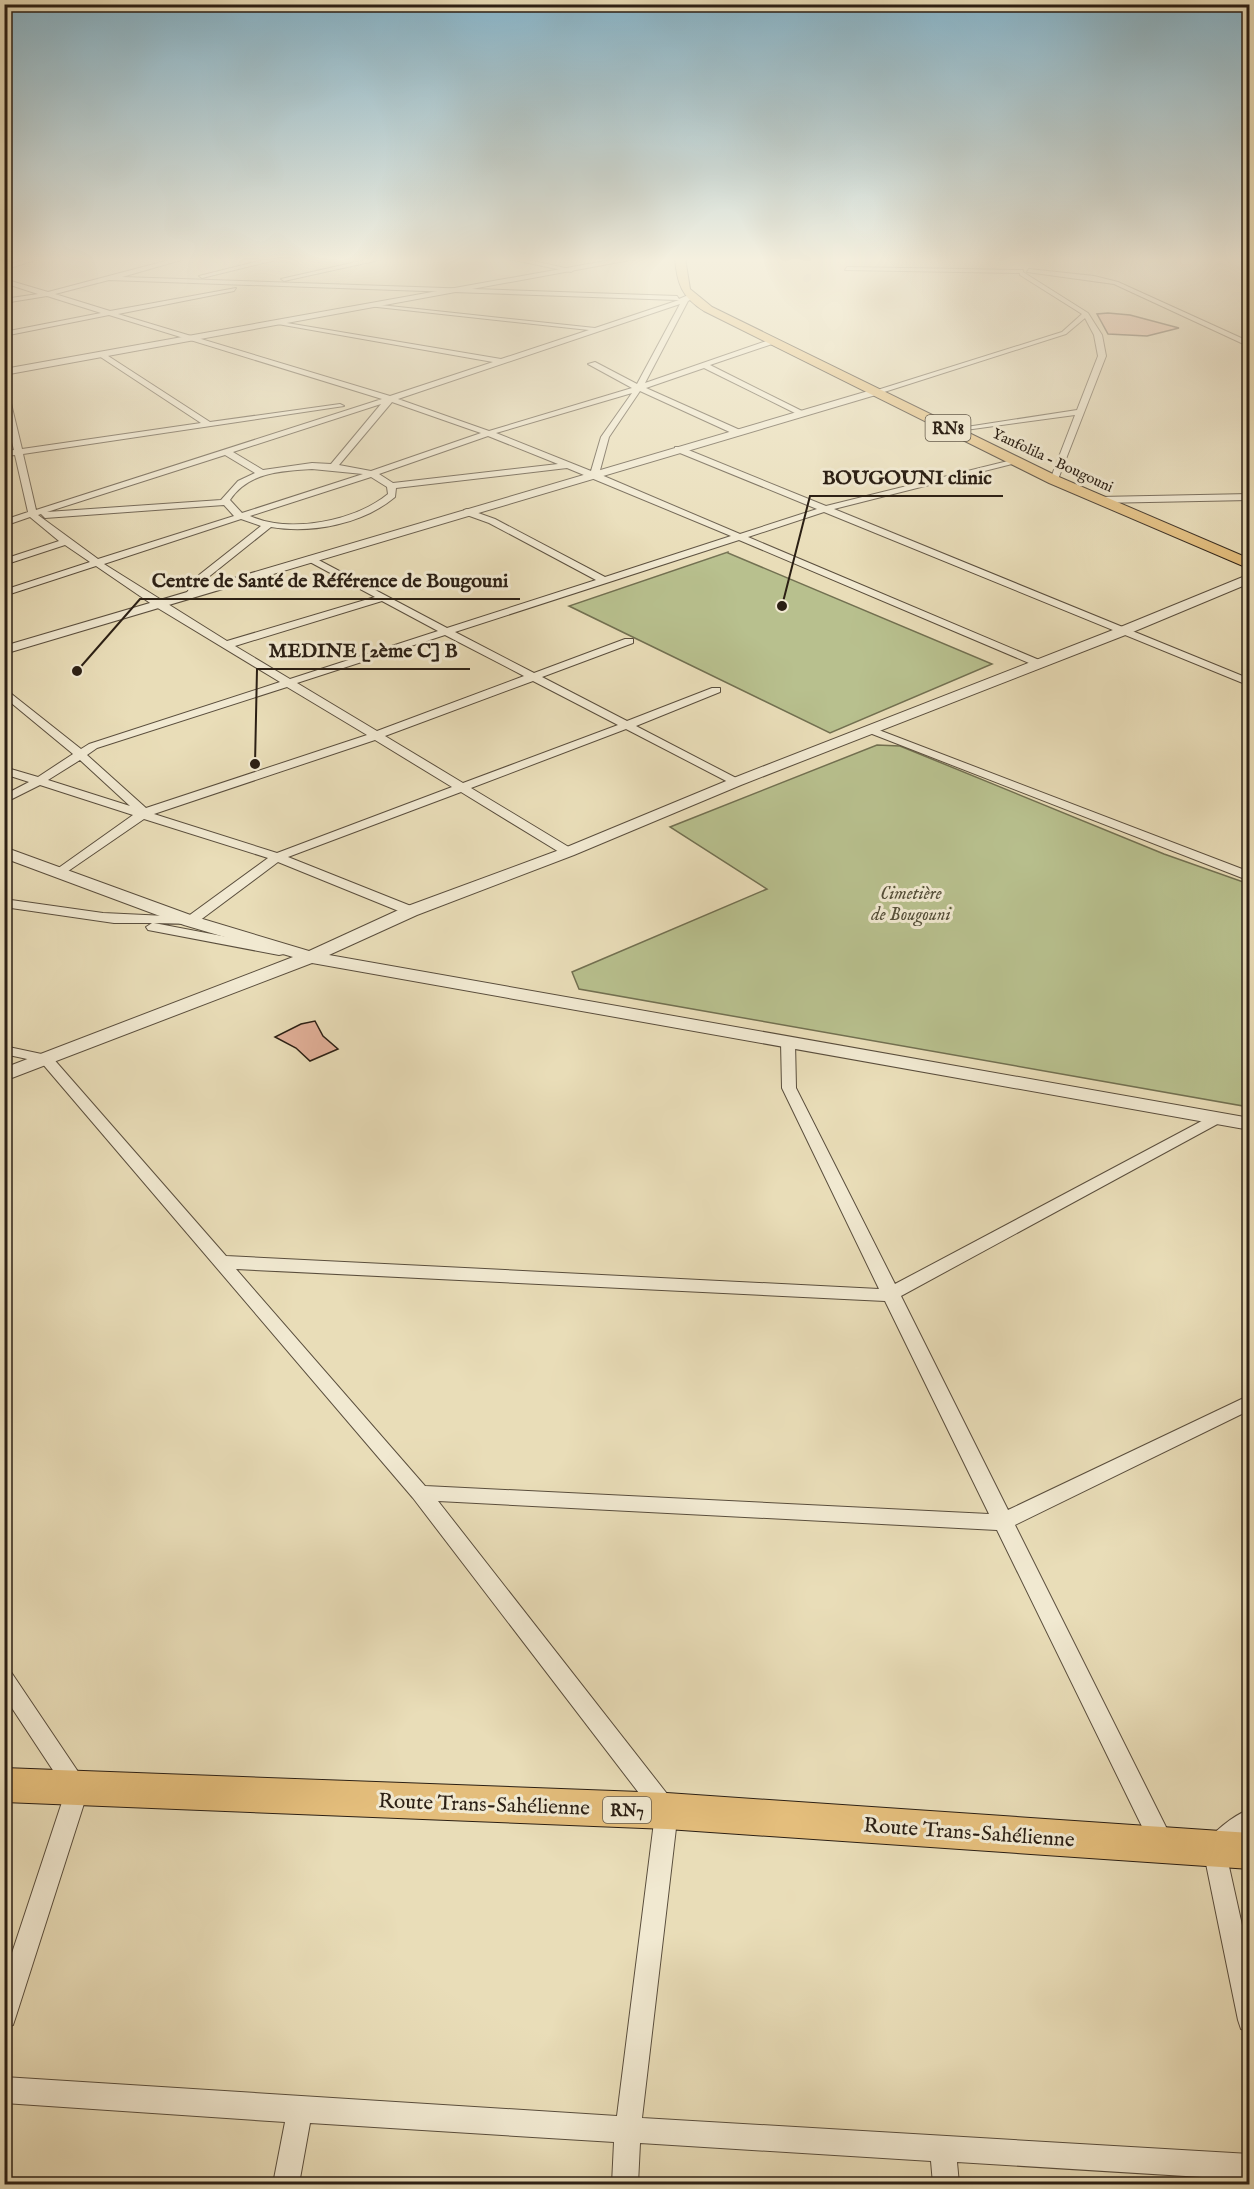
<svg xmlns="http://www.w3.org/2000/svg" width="1254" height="2189" font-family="'IM FELL English',serif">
<rect width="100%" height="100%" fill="#e9ddb8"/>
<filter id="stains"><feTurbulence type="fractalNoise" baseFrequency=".00333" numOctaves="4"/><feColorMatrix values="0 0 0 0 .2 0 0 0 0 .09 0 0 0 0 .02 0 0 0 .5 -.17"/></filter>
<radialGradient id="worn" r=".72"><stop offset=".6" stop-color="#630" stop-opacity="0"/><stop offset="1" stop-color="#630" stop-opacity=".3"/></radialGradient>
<!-- green -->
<path fill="#b8c08e" stroke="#727051" stroke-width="1.5" d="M728,552V553L992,664L830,733L569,606Z
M877,745L900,746L1164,854L1249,884V1107L579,989L572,972L767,889L670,827Z"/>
<!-- building -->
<path fill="#e2b099" stroke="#2b1f14" stroke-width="1.5" d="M1108,313L1130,315L1179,328L1147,336L1108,334L1097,314Z
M315,1021L323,1036L338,1049L310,1061L296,1048L275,1037L301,1024Z"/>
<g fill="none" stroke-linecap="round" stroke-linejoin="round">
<defs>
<path id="minor" d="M30,258H41L4,270V266Z
M177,258H188L122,277L677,296L679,299L686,296L692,297V299L688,301L645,383L772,339L775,343L710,365L806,413L799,415L704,368L646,388L740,430V434H734L640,391L609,437L599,474L740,534L817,509L675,451V447H681L826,506L1016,459V463L834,509L1250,679V686L824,512L748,537L1044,662V666H1036L739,540L455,632L534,673L625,639H633V643L542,677L627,721L712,688H720V692L636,726L740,780V784H732L626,729L471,788L572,849L574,852L572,855H564L461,792L288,857L416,908L418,911L416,914H406L278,862L195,924L154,923L284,948L286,951L284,954L279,955L148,930L146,927L152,923H114L4,907V899L103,913L187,917L268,858L144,819L61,876L57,875L55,872L57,869L133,815L40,785L4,803V795L29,782L4,774V767L38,777L73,754L4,697V688L81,749L89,744L280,682L156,607L96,566L4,596V590L90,562L65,545L4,565V559L59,541L30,517L4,526V520L28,512L15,455L4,456V451L14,450L4,410V389L8,391L22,449L201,423L99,356L102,352L210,422L340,404L344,406L23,454L36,510L382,399L109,315L4,336V332L101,313L47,296L4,303V299L38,294L4,283V279L48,292ZM109,280L677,300H679L595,328L371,304L368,306L589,330L501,359L275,321L272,323L493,362L390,396L118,314L234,291L236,288L110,311L55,294ZM680,304L637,384L595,362L588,364L632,388L489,431L398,399ZM632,393L601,437L591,471L496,433ZM392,402L472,430L481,433L371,471L339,465ZM381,404L331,464L312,463L263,470L233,452ZM488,436L558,464L393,483L379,474ZM225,455L255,473L238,481L221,500L47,512ZM567,468L731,536L605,577L495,519L467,509L464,510V514L489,523L596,580L447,628L311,556L308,557V561L375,597L227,641L104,564L241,519L261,526L199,575L185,595L190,598L193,597L206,579L271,527C312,534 363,524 395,497L396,488ZM312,469L363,474L242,513L230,500C248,472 282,471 312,469ZM371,477L387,487L388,494C355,521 290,534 250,516ZM224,505L234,516L98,559L38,515L41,514L45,518ZM382,601L438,631L290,679L235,646ZM445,635L524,676L377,731L297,683ZM533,681L618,725L463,783L385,736ZM287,687L367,735L146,808L87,755L97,748ZM375,740L452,787L277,853L154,814ZM80,760L130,806L48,780Z
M271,258H284L202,278L199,276Z
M374,258H388L284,281L281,279Z
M505,258H520L574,270L571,272Z
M847,267L1023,270V272L1088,313L1102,335L1106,356L1057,482L1050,480L1075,415L951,432L947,430L1077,410L1098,356L1094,335L1085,318L1066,334L878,394L871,392L1062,332L1082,314L1020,275V273L845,270Z
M1029,269L1094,276L1118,282L1250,342V347L1114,284L1027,272Z
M1250,494V500L1099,503L1095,500L1099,497Z
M871,727L1250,872V881L867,732V728Z
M788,1038L795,1042L796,1088L895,1284L1213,1115H1223L1226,1118L1223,1121L901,1296L1008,1510L1250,1395V1410L1015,1525L1170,1835L1173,1843L1170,1851L1162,1854L1154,1851L997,1530L438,1501L675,1804L678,1811L642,2118L1250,2154V2180L957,2162L959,2184H933L931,2161L640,2143L638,2184H612L614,2142L310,2123L299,2184H273L285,2122L4,2103V2077L617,2116L655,1814L413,1498L41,1062L4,1054V1046L51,1056L226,1256L879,1289L782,1088L781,1042ZM236,1269L885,1301L989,1514L425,1486Z
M4,1669L11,1672L89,1788L16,2016L13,2025L4,2028V1977L66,1790L4,1696Z
M1250,1809V1834L1226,1853L1250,1961V2032L1241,2029L1238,2020L1203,1849C1209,1834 1234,1815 1250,1809Z"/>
<path id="tertiary" d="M622,258H641L4,375V369Z
M875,389L880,392L879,394L4,654V646Z
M1250,574V583L1128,634L741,785L574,855L417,915L329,955L1250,1118V1130L312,963L4,1081V1068L293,957L184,925L4,858V847L196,917L309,951L405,907L562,849L731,779L1118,628Z"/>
<path id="primary" d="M675,258H685L690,289L712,307L1059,477L1250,559V569L1049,483L704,311C682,297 677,284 675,258Z"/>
<path id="trunk" d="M4,1768L667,1793L1250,1833V1869L667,1829L4,1802Z"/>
</defs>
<!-- minor casing -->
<use href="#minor" stroke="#5a4e3d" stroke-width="2"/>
<!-- tertiary casing -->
<use href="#tertiary" stroke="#5a4e3d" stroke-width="2"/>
<!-- primary casing -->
<use href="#primary" stroke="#2b1f14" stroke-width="2"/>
<!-- trunk casing -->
<use href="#trunk" stroke="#2b1f14" stroke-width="2"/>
<!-- minor -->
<use href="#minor" fill="#f1e9d1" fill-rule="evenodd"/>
<!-- tertiary -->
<use href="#tertiary" fill="#f1e9d1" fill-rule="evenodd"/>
<!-- primary -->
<use href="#primary" fill="#e4be7c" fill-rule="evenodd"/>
<!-- trunk -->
<use href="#trunk" fill="#e4be7c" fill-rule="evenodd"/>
</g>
<!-- sky -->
<linearGradient id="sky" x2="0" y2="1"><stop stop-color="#88b8cf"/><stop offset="0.46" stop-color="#f5f0df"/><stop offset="1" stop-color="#f5f0df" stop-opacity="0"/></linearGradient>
<rect width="1254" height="565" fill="url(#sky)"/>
<g text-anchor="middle" stroke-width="6" stroke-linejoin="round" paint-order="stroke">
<!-- far-street labels -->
<g font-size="15" fill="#2b1f14" stroke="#f1e9d1">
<text transform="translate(1053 460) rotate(25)" y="5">Yanfolila - Bougouni</text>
</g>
<!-- shield labels -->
<g fill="#f1e9d1" stroke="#665c4d" stroke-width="1.5">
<rect x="925.5" y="415" width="45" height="26" rx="4.5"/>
<rect x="603" y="1797" width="48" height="26" rx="4.5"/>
</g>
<g font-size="16" font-weight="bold" fill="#2b1f14">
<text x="948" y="434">RN8</text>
<text x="627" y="1816">RN7</text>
</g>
<!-- park labels -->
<g font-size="18" font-style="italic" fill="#554f39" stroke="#f1e9d1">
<text x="911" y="899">Cimetière<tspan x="911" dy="21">de Bougouni</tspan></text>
</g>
<!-- near-street labels -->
<g font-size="21" fill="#2b1f14" stroke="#f1e9d1">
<text transform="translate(484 1804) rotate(2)" y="7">Route Trans-Sahélienne</text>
<text transform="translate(969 1832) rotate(4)" y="7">Route Trans-Sahélienne</text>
</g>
</g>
<!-- callouts -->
<path fill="none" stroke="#2b1f14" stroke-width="2" d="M782 606L810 496H1003M77 671L140 599H520M255 764L257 669H470"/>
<g fill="#2b1f14" stroke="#f1e9d1" stroke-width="2">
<circle cx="782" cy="606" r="6"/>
<circle cx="77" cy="671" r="6"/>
<circle cx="255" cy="764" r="6"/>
</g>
<g font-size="20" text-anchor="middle" font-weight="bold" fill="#2b1f14" stroke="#f1e9d1" stroke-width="6" stroke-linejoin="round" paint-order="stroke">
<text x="907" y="484">BOUGOUNI clinic</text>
<text x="330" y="587">Centre de Santé de Référence de Bougouni</text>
<text x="363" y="657">MEDINE [2ème C] B</text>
</g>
<!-- margin -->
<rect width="1254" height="2189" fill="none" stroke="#e9ddb8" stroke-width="24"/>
<rect x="6" y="6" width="1242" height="2177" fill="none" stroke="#2b1f14" stroke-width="3"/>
<rect x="12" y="12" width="1230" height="2165" fill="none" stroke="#2b1f14" stroke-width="1.5"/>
<rect width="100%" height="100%" filter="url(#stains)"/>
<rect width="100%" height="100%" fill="url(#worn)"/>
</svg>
